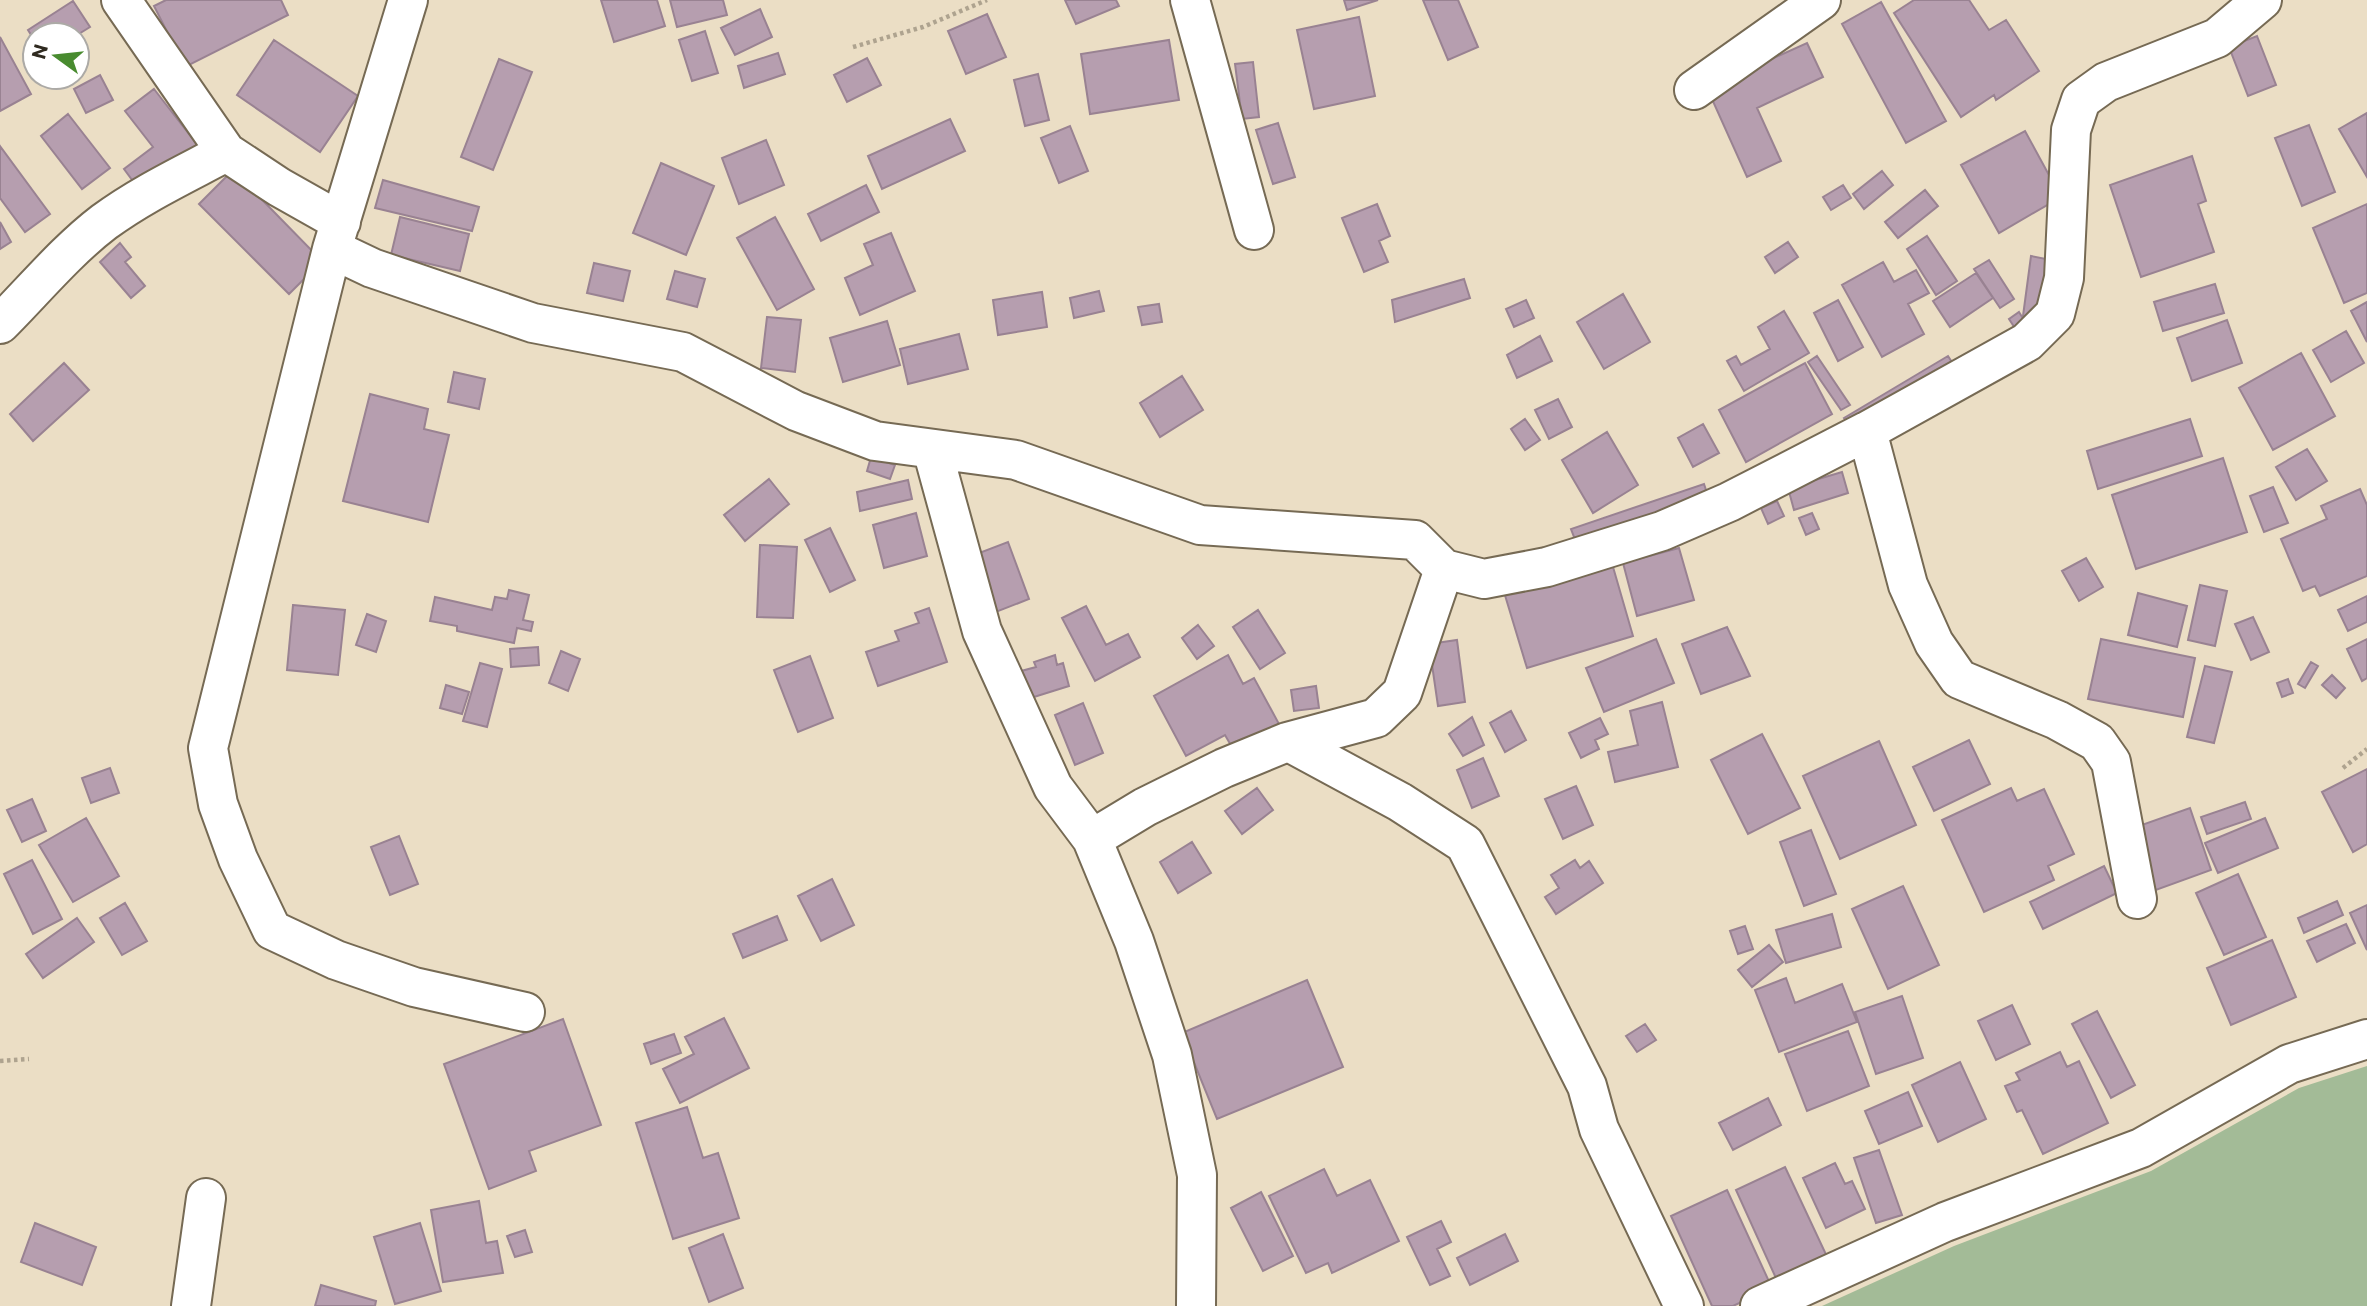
<svg xmlns="http://www.w3.org/2000/svg" width="2367" height="1306" font-family="Commissioner,sans-serif">
<rect width="100%" height="100%" fill="#ebdec5"/>
<!-- green -->
<path fill="#a3bb97" d="M2367,1066V1306H1822L1954,1246L2151,1171L2299,1088Z"/>
<!-- building -->
<path fill="#b69eaf" stroke="#998292" stroke-width="2" d="M166,0H281L288,15L185,67L154,6Z
M601,0H657L665,26L614,42Z
M670,0H723L727,15L677,27Z
M1065,0H1116L1119,6L1076,24Z
M1344,0H1378L1347,10Z
M1423,0H1458L1478,47L1448,60Z
M1914,0H1969L1989,30L2006,20L2039,71L1996,100L1994,95L1961,117L1894,13Z
M73,1L90,27L77,35H35V41L28,30Z
M1881,2L1946,121L1906,143L1842,24Z
M760,9L772,37L735,55L721,28Z
M987,14L1006,57L966,74L948,31Z
M1359,17L1375,96L1314,109L1297,30Z
M705,31L718,73L692,81L679,40Z
M2257,36L2276,85L2248,96L2229,47Z
M0,37L31,94L0,111Z
M274,40L358,96L320,152L237,95Z
M1169,40L1179,100L1090,114L1081,54Z
M1807,43L1823,77L1757,108L1781,161L1747,177L1707,88Z
M778,53L785,74L744,88L738,66Z
M867,58L881,85L847,102L834,75Z
M499,59L532,72L493,170L461,157Z
M1253,62L1259,117L1242,119L1235,64Z
M1038,74L1049,120L1025,126L1014,80Z
M100,75L113,100L86,113L74,89Z
M154,89L199,147L141,192L124,169L153,147L125,111Z
M2367,113V177L2339,129Z
M68,114L110,168L82,189L41,136Z
M950,119L965,151L882,189L868,156Z
M1278,123L1295,177L1273,184L1256,130Z
M2309,125L2335,192L2302,206L2275,138Z
M1070,126L1088,171L1059,183L1041,138Z
M2025,131L2061,197L1999,233L1961,165Z
M766,140L784,185L739,204L722,158Z
M0,146L50,214L25,232L0,198Z
M2192,156L2206,201L2198,204L2214,252L2141,277L2110,185Z
M661,163L714,186L686,255L633,233Z
M233,170L322,261L289,294L199,204Z
M1882,171L1893,185L1864,209L1853,194Z
M383,180L479,207L472,231L375,208Z
M866,185L879,212L821,241L808,214Z
M1843,185L1851,198L1831,210L1823,197Z
M1925,190L1938,206L1898,238L1885,222Z
M1377,204L1390,236L1379,241L1388,262L1364,272L1342,218Z
M2367,204V293L2344,303L2313,228Z
M400,217L469,234L460,271L391,255Z
M775,217L814,289L777,310L737,238Z
M0,222L11,242L0,249Z
M891,233L915,291L860,315L845,278L873,265L864,244Z
M1927,236L1957,281L1936,295L1907,249Z
M1788,242L1798,257L1775,273L1765,257Z
M120,243L131,257L125,262L145,286L131,298L100,262Z
M2031,256L2051,260L2043,319L2023,316Z
M1989,260L2014,299L2000,308L1974,269Z
M1883,262L1894,282L1916,270L1929,293L1908,304L1924,334L1882,357L1842,285Z
M594,263L630,271L623,301L587,293Z
M675,271L705,279L697,307L667,299Z
M1976,273L1993,298L1950,327L1933,301Z
M1464,279L1470,298L1395,322L1392,300Z
M2215,284L2224,313L2163,331L2154,302Z
M1099,291L1104,311L1074,318L1070,298Z
M1042,292L1047,327L998,335L993,300Z
M1623,294L1650,342L1604,369L1577,322Z
M1526,300L1534,318L1514,327L1506,309Z
M1838,300L1863,347L1838,361L1814,313Z
M2367,302V342L2351,311Z
M1159,304L1162,322L1142,325L1138,307Z
M1784,311L1809,353L1744,391L1727,361L1736,356L1741,365L1770,349L1758,327Z
M2019,312L2032,333L2022,339L2009,319Z
M767,317L801,320L795,372L761,368Z
M2227,320L2242,363L2192,381L2177,338Z
M887,321L900,365L843,382L830,338Z
M2346,331L2364,363L2331,382L2313,350Z
M959,334L968,369L908,384L900,349Z
M1540,336L1552,361L1517,378L1507,355Z
M2301,353L2335,416L2273,450L2239,388Z
M1817,356L1850,405L1841,410L1808,362Z
M1948,356L1955,367L1851,429L1844,418Z
M64,363L89,390L33,441L10,414Z
M1805,363L1832,414L1746,462L1719,410Z
M454,372L485,379L479,409L448,402Z
M1182,376L1203,410L1160,437L1140,403Z
M370,394L428,409L424,429L449,435L428,522L343,501Z
M1558,399L1572,427L1549,439L1535,410Z
M1525,419L1540,440L1525,450L1511,429Z
M2190,419L2202,456L2098,489L2087,451Z
M1703,424L1719,453L1693,467L1678,438Z
M1607,432L1638,485L1593,513L1562,460Z
M2307,449L2327,481L2296,500L2276,467Z
M871,457L895,465L890,479L867,471Z
M2223,458L2247,532L2136,569L2112,495Z
M1842,472L1848,493L1794,510L1788,488Z
M769,479L789,504L745,541L724,515Z
M908,480L912,499L860,511L857,492Z
M1704,484L1711,505L1579,550L1571,529Z
M2273,487L2288,523L2264,532L2250,496Z
M2360,489L2367,505V576L2320,596L2315,586L2303,591L2281,539L2327,519L2321,506Z
M1777,501L1784,516L1768,524L1761,508Z
M916,513L927,556L884,568L873,525Z
M1812,513L1819,529L1806,535L1799,518Z
M830,528L855,580L830,592L805,540Z
M1008,542L1029,599L988,615L966,558Z
M760,545L797,547L793,618L757,617Z
M1679,548L1694,600L1637,616L1623,563Z
M2086,558L2103,587L2079,601L2062,571Z
M1611,560L1633,636L1527,668L1504,592Z
M2200,585L2227,591L2215,646L2188,640Z
M509,590L529,595L523,620L533,622L531,631L517,628L514,643L457,631V626L430,621L435,597L492,610L495,597L507,599Z
M2138,593L2187,606L2177,647L2128,635Z
M2367,596V622L2348,631L2338,610Z
M293,605L345,610L338,675L287,670Z
M1086,606L1106,645L1128,634L1140,657L1095,681L1062,618Z
M929,608L947,662L878,686L866,652L899,641L895,631L919,623L915,613Z
M1258,610L1285,653L1260,669L1233,627Z
M367,614L386,621L376,652L356,645Z
M2253,617L2269,652L2251,660L2235,624Z
M1198,625L1214,646L1197,659L1182,638Z
M1727,627L1750,676L1701,694L1682,644Z
M1656,639L1674,683L1604,712L1586,668Z
M2101,639L2195,658L2183,717L2088,699Z
M2367,639V678L2362,681L2347,649Z
M1457,640L1465,702L1438,706L1429,644Z
M538,647L539,665L511,667L510,649Z
M561,651L580,659L568,691L549,683Z
M1055,655L1057,665L1063,663L1069,686L1018,702L1010,674L1036,667L1034,662Z
M1228,655L1243,684L1254,678L1279,724L1233,749L1225,735L1186,756L1154,696Z
M810,656L833,718L798,732L774,670Z
M2311,662L2318,666L2305,688L2298,684Z
M480,663L502,669L487,727L463,721Z
M2205,666L2232,672L2214,743L2187,737Z
M2332,675L2345,688L2336,698L2322,685Z
M2288,679L2293,693L2282,697L2277,683Z
M446,685L469,692L462,714L440,708Z
M1316,686L1319,708L1294,711L1291,690Z
M1662,702L1678,767L1615,782L1608,752L1638,745L1630,711Z
M1083,703L1103,753L1075,765L1055,715Z
M1511,711L1526,740L1505,752L1490,723Z
M1472,717L1484,745L1463,756L1449,734Z
M1600,718L1608,734L1595,740L1599,749L1581,758L1569,733Z
M1762,734L1800,808L1748,834L1711,760Z
M1969,740L1990,784L1934,811L1913,767Z
M1879,741L1916,825L1840,859L1803,776Z
M1483,758L1499,796L1472,808L1457,770Z
M110,768L119,793L91,803L82,778Z
M2367,769V844L2353,852L2322,792Z
M1576,786L1593,825L1563,839L1545,799Z
M1257,788L1273,810L1242,834L1225,811Z
M2011,788L2017,801L2044,789L2074,854L2048,866L2054,880L1984,912L1942,820Z
M32,799L46,831L22,842L7,810Z
M2245,802L2251,819L2207,834L2201,817Z
M2190,808L2211,870L2153,891L2133,828Z
M86,818L119,876L73,902L39,845Z
M2265,818L2278,848L2218,873L2205,843Z
M1811,830L1836,894L1804,906L1780,842Z
M399,836L418,884L390,895L371,847Z
M1192,842L1211,873L1178,893L1160,862Z
M32,860L62,919L33,934L4,874Z
M1575,860L1580,868L1589,861L1603,883L1556,914L1545,897L1559,888L1551,875Z
M2104,866L2117,893L2043,929L2030,902Z
M2238,874L2266,937L2224,955L2196,893Z
M832,879L854,925L821,941L798,896Z
M1903,886L1939,965L1888,989L1852,909Z
M2337,901L2343,915L2304,933L2298,918Z
M125,903L147,941L122,955L100,918Z
M2367,905V950L2350,913Z
M1832,914L1841,947L1786,963L1776,930Z
M777,916L787,940L743,958L733,934Z
M77,918L94,942L43,978L26,954Z
M2346,924L2355,943L2317,962L2307,941Z
M1745,926L1753,949L1738,954L1730,931Z
M2272,940L2296,997L2231,1025L2207,968Z
M1769,945L1783,962L1752,987L1738,970Z
M1786,978L1795,1003L1842,984L1857,1022L1779,1052L1755,990Z
M1307,980L1343,1067L1217,1119L1182,1033Z
M1902,996L1923,1058L1876,1074L1855,1012Z
M2012,1005L2030,1044L1996,1060L1978,1021Z
M2097,1011L2135,1085L2111,1098L2072,1024Z
M724,1018L749,1068L680,1103L663,1069L694,1054L685,1037Z
M563,1019L601,1125L529,1151L536,1171L489,1189L444,1064Z
M1645,1024L1656,1040L1637,1052L1626,1036Z
M1848,1031L1869,1086L1807,1111L1785,1054Z
M674,1034L681,1053L651,1064L644,1044Z
M2060,1052L2067,1067L2079,1061L2108,1123L2043,1154L2022,1110L2017,1112L2005,1086L2020,1080L2016,1073Z
M1960,1062L1986,1119L1938,1142L1912,1085Z
M1908,1092L1922,1126L1879,1144L1865,1111Z
M1768,1098L1781,1125L1733,1150L1719,1123Z
M687,1107L703,1158L718,1153L739,1218L673,1239L636,1123Z
M1879,1150L1902,1215L1876,1223L1854,1158Z
M1835,1163L1845,1184L1852,1181L1865,1209L1826,1228L1803,1178Z
M1785,1167L1830,1263L1780,1287L1736,1190Z
M1324,1169L1337,1196L1370,1180L1399,1241L1332,1273L1328,1263L1306,1273L1269,1196Z
M1727,1190L1772,1288L1733,1306H1712L1671,1216Z
M1261,1192L1293,1256L1263,1271L1231,1208Z
M479,1201L486,1243L497,1241L503,1273L443,1282L431,1210Z
M1441,1221L1451,1242L1437,1249L1450,1276L1430,1285L1407,1237Z
M35,1223L96,1247L82,1285L21,1262Z
M420,1223L441,1291L395,1304L374,1237Z
M525,1230L532,1252L515,1257L507,1236Z
M723,1234L743,1288L709,1302L689,1248Z
M1505,1234L1518,1261L1470,1285L1457,1258Z
M321,1285L376,1301L375,1306H315Z"/>
<g fill="none" stroke-linecap="round" stroke-linejoin="round">
<defs>
<path id="minor" d="M121,0L226,152L279,187L341,222
M408,0L332,249L208,748L218,804L238,859L272,930L336,960L414,987L525,1012
M1190,0L1254,230
M1694,90L1821,0
M332,249L372,268L533,323L683,352L796,411L875,441L1016,460L1200,525L1415,540L1444,569L1484,579L1547,567L1662,531L1729,502L1867,431L2027,342L2055,314L2064,278L2071,130L2081,100L2106,82L2217,38L2262,0
M0,324C34,290 66,251 104,222C142,194 185,174 226,152
M1867,431L1908,585L1934,643L1959,679L2057,720L2097,742L2111,762L2137,899
M932,449L982,631L1053,787L1092,839L1134,941L1172,1055L1197,1175L1196,1306
M1289,742L1400,802L1465,844L1587,1086L1599,1129L1684,1306
M1092,839L1145,807L1224,768L1287,742L1376,718L1402,693L1444,569
M191,1306L206,1198
M1760,1306L1945,1222L2141,1148L2289,1064L2367,1039"/>
</defs>
<!-- minor casing -->
<use href="#minor" stroke="#766a54" stroke-width="42"/>
<!-- path -->
<path stroke="#aea38f" stroke-width="4.5" stroke-dasharray="3.5 3.5" stroke-linecap="butt" d="M853,47L923,27L987,0
M2343,768L2367,749
M0,1061L29,1059"/>
<!-- minor -->
<use href="#minor" stroke="#fff" stroke-width="38"/>
</g>
<!-- north arrow -->
<g transform="translate(56 56) rotate(285)"><circle r="33" fill="#ffffff" stroke="#acaaa6" stroke-width="2"/>
<path d="M0-5L12 26L0 18L-12 26Z" fill="#488b2f"/>
<text y="-10" font-size="19" font-weight="bold" text-anchor="middle" fill="#2f2a20">N</text>
</g>
</svg>
